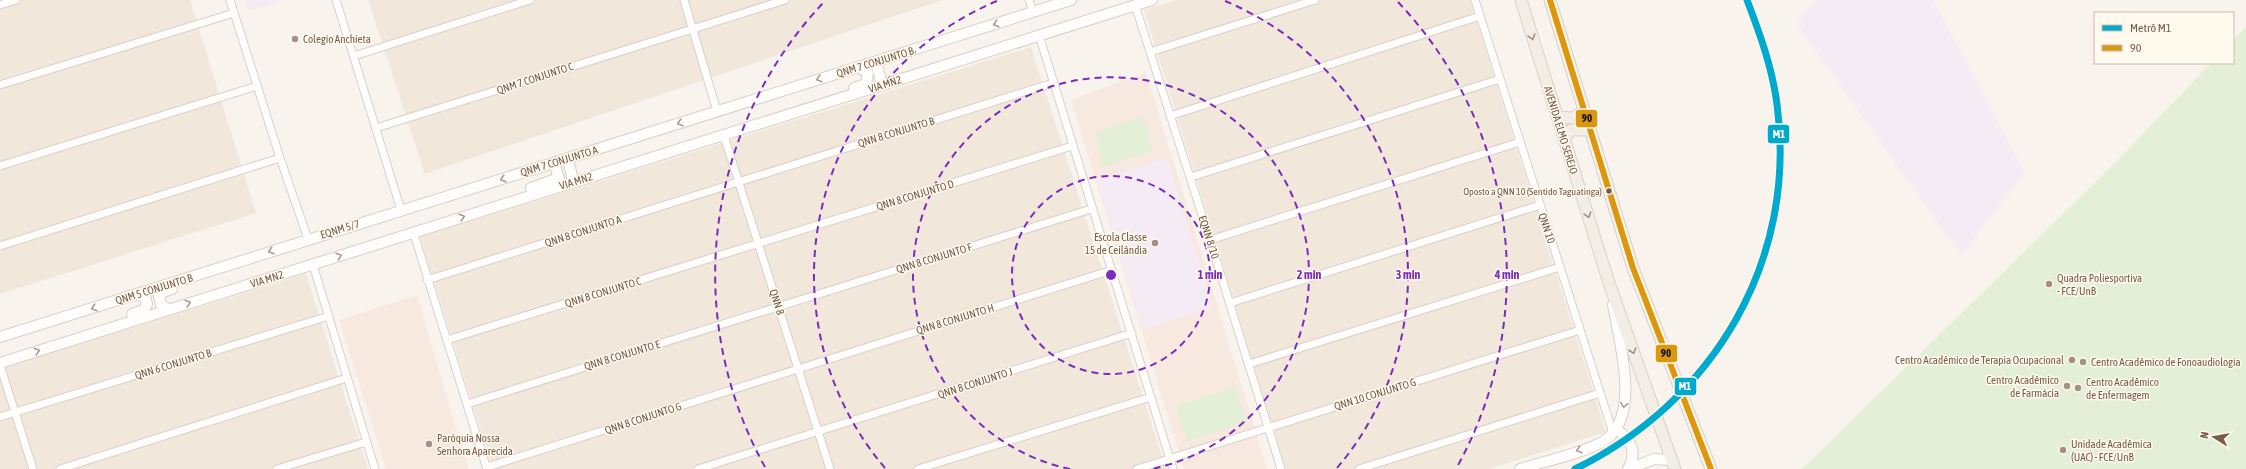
<svg xmlns="http://www.w3.org/2000/svg" width="2246" height="469" font-family="'Asap Condensed',sans-serif">
<rect width="100%" height="100%" fill="#f8f4ed"/>
<!-- residential -->
<path fill="#f1e7da" d="M0,0H190L256,213L0,294Z
M368,0H942L425,174Z
M1176,0H1470L1606,432L1489,469H1286L1144,10Z
M1031,47L1166,469H493L420,237Z
M306,274L368,469H0V369Z"/>
<!-- commercial -->
<path fill="#f8e9e0" d="M1146,72L1267,469H1184L1071,100Z
M417,295L450,408L469,469H386L339,320Z"/>
<!-- education -->
<path fill="#f5ebf4" d="M245,0H285L248,11Z
M1818,0H1933L2025,173L1961,255L1796,23Z
M1167,158L1213,307L1143,330L1097,180Z"/>
<!-- green -->
<path fill="#e4efd7" d="M2246,27V469H1802L2115,163L2211,63H2233V40Z
M1143,117L1153,150L1104,167L1095,133Z
M1236,387L1247,422L1187,441L1176,406Z"/>
<g fill="none" stroke-linecap="round" stroke-linejoin="round">
<defs>
<path id="street" d="M230,0L280,158L308,239
M336,0L401,210
M684,0L717,111
M1029,0L1033,12
M1475,0L1613,433
M0,5L16,0
M1135,5L1210,240L1281,469
M1039,35L1173,469
M1150,52L1315,0
M354,56L530,0
M0,85L234,13
M1170,116L1480,16
M376,128L785,0
M724,136L830,469
M0,166L257,86
M1191,177L1500,79
M413,231L487,469
M1210,240L1520,142
M0,246L280,158
M313,265L375,469
M427,280L1053,83
M1230,303L1540,205
M447,340L1072,146
M1249,364L1560,267
M0,365L33,469
M467,404L1091,209
M0,417L329,316
M487,467L1112,270
M60,469L347,378
M277,469L366,442
M698,469L1132,333
M918,469L1151,397
M1137,469L1580,330
M1359,469L1600,393"/>
<path id="secondary" d="M876,62L882,85
M854,88L866,84L868,73L858,67
M568,159L573,181
M531,188L559,178L554,163
M169,309L161,305L159,296L163,292L172,289
M132,314L144,310L147,304L145,296L135,295
M0,337L1071,0
M0,363L1152,0
M1616,430C1632,438 1637,453 1628,469
M1520,469C1542,462 1587,452 1604,441C1642,417 1619,341 1613,305
M1629,469L1654,459L1671,460"/>
<path id="primary" d="M1521,0L1609,283L1675,469
M1550,0L1633,268L1711,469
M1557,117L1573,118L1584,111
M1564,139L1571,130H1590"/>
</defs>
<!-- street casing -->
<use href="#street" stroke="#d7d1cb" stroke-width="9"/>
<!-- secondary casing -->
<use href="#secondary" stroke="#d7d0c9" stroke-width="12"/>
<!-- primary casing -->
<use href="#primary" stroke="#d9d1ca" stroke-width="13"/>
<!-- street -->
<use href="#street" stroke="#fefdfc" stroke-width="7"/>
<!-- secondary -->
<use href="#secondary" stroke="#fefdfc" stroke-width="10"/>
<!-- primary -->
<use href="#primary" stroke="#f2eee6" stroke-width="11"/>
<defs>
<path id="bus-1" d="M1550,0L1633,268L1711,469"/>
</defs>
<!-- bus-1 casing -->
<use href="#bus-1" stroke="#fff9ee" stroke-width="9"/>
<!-- bus-1 -->
<use href="#bus-1" stroke="#dd970f" stroke-width="6"/>
<defs>
<path id="metro-1" d="M1575,469C1714,401 1798,260 1777,104C1772,67 1760,34 1747,0"/>
</defs>
<!-- metro-1 casing -->
<use href="#metro-1" stroke="#fff9ee" stroke-width="10"/>
<!-- metro-1 -->
<use href="#metro-1" stroke="#00a9ce" stroke-width="7"/>
</g>
<!-- one-way arrows -->
<defs><path id="oneway-chevron" d="M-2-3.5L2.5 0L-2 3.5" fill="none" stroke-width="1.6" stroke-linecap="round" stroke-linejoin="round"/></defs>
<g stroke="#ad9c92">
<use href="#oneway-chevron" transform="translate(996 24) rotate(162)"/>
<use href="#oneway-chevron" transform="translate(819 79) rotate(163)"/>
<use href="#oneway-chevron" transform="translate(680 123) rotate(162)"/>
<use href="#oneway-chevron" transform="translate(503 179) rotate(163)"/>
<use href="#oneway-chevron" transform="translate(462 217) rotate(-16)"/>
<use href="#oneway-chevron" transform="translate(271 251) rotate(162)"/>
<use href="#oneway-chevron" transform="translate(339 256) rotate(-19)"/>
<use href="#oneway-chevron" transform="translate(188 303) rotate(-17)"/>
<use href="#oneway-chevron" transform="translate(94 308) rotate(162)"/>
<use href="#oneway-chevron" transform="translate(37 351) rotate(-18)"/>
<use href="#oneway-chevron" transform="translate(1624 405) rotate(99)"/>
<use href="#oneway-chevron" transform="translate(1579 450) rotate(162)"/>
</g>
<g stroke="#a28f81">
<use href="#oneway-chevron" transform="translate(1532 37) rotate(73)"/>
<use href="#oneway-chevron" transform="translate(1588 215) rotate(72)"/>
<use href="#oneway-chevron" transform="translate(1633 351) rotate(71)"/>
</g>
<!-- distance rings -->
<g fill="none" stroke="#7b2cbf" stroke-width="2" stroke-dasharray="7 5">
<circle cx="1111" cy="275" r="99"/>
<path d="M1070 469A198 198 0 1 1 1152 469"/>
<path d="M885 468A297 297 0 0 1 997 1M1225 1A297 297 0 0 1 1337 468"/>
<path d="M765 467A396 396 0 0 1 824 2M1398 2A396 396 0 0 1 1457 467"/>
</g>
<!-- markers -->
<g fill="#a49184" stroke="#fff9ee" stroke-width="1.5">
<circle cx="295" cy="39" r="4"/>
<circle cx="1155" cy="243" r="4"/>
<circle cx="2049" cy="284" r="4"/>
<circle cx="2072" cy="360" r="4"/>
<circle cx="2083" cy="362" r="4"/>
<circle cx="2067" cy="386" r="4"/>
<circle cx="2078" cy="388" r="4"/>
<circle cx="429" cy="444" r="4"/>
<circle cx="2063" cy="450" r="4"/>
</g>
<circle fill="#775c4b" stroke="#fff9ee" stroke-width="1.5" cx="1609" cy="191" r="3.5"/>
<g text-anchor="middle" stroke-width="3" stroke-linejoin="round" paint-order="stroke">
<!-- bus labels -->
<g font-size="10" fill="#775c4b" stroke="#fff9ee" text-anchor="end">
<text x="1602" y="195">Oposto a QNN 10 (Sentido Taguatinga)</text>
</g>
<!-- poi labels -->
<g font-size="11" fill="#775c4b" stroke="#fff9ee" text-anchor="start">
<text x="303" y="43">Colegio Anchieta</text>
<text x="1147" y="241" text-anchor="end">Escola Classe<tspan x="1147" dy="13">15 de Ceilândia</tspan></text>
<text x="2057" y="282">Quadra Poliesportiva<tspan x="2057" dy="13">- FCE/UnB</tspan></text>
<text x="2064" y="364" text-anchor="end">Centro Acadêmico de Terapia Ocupacional</text>
<text x="2091" y="366">Centro Acadêmico de Fonoaudiologia</text>
<text x="2059" y="384" text-anchor="end">Centro Acadêmico<tspan x="2059" dy="13">de Farmácia</tspan></text>
<text x="2086" y="386">Centro Acadêmico<tspan x="2086" dy="13">de Enfermagem</tspan></text>
<text x="437" y="442">Paróquia Nossa<tspan x="437" dy="13">Senhora Aparecida</tspan></text>
<text x="2071" y="448">Unidade Acadêmica<tspan x="2071" dy="13">(UAC) - FCE/UnB</tspan></text>
</g>
<!-- street labels -->
<g font-size="11" fill="#775c4b" stroke="#fff9ee">
<text transform="translate(875 62) rotate(-17)" y="4">QNM 7 CONJUNTO B</text>
<text transform="translate(535 78) rotate(-18)" y="4">QNM 7 CONJUNTO C</text>
<text transform="translate(885 84) rotate(-18)" y="4">VIA MN2</text>
<text transform="translate(1561 130) rotate(73)" y="4">AVENIDA ELMO SEREJO</text>
<text transform="translate(896 132) rotate(-17)" y="4">QNN 8 CONJUNTO B</text>
<text transform="translate(559 161) rotate(-17)" y="4">QNM 7 CONJUNTO A</text>
<text transform="translate(576 181) rotate(-17)" y="4">VIA MN2</text>
<text transform="translate(915 195) rotate(-17)" y="4">QNN 8 CONJUNTO D</text>
<text transform="translate(1547 228) rotate(72)" y="4">QNN 10</text>
<text transform="translate(340 229) rotate(-17)" y="4">EQNM 5/7</text>
<text transform="translate(583 231) rotate(-18)" y="4">QNN 8 CONJUNTO A</text>
<text transform="translate(1209 237) rotate(72)" y="4">EQNN 8/10</text>
<text transform="translate(934 258) rotate(-17)" y="4">QNN 8 CONJUNTO F</text>
<text transform="translate(267 279) rotate(-17)" y="4">VIA MN2</text>
<text transform="translate(154 289) rotate(-17)" y="4">QNM 5 CONJUNTO B</text>
<text transform="translate(603 292) rotate(-17)" y="4">QNN 8 CONJUNTO C</text>
<text transform="translate(777 302) rotate(72)" y="4">QNN 8</text>
<text transform="translate(955 319) rotate(-17)" y="4">QNN 8 CONJUNTO H</text>
<text transform="translate(622 355) rotate(-17)" y="4">QNN 8 CONJUNTO E</text>
<text transform="translate(173 364) rotate(-17)" y="4">QNN 6 CONJUNTO B</text>
<text transform="translate(975 383) rotate(-18)" y="4">QNN 8 CONJUNTO J</text>
<text transform="translate(1375 394) rotate(-17)" y="4">QNN 10 CONJUNTO G</text>
<text transform="translate(643 418) rotate(-18)" y="4">QNN 8 CONJUNTO G</text>
</g>
</g>
<circle cx="1111" cy="275" r="6" fill="#7b2cbf" stroke="#fff9ee" stroke-width="2"/>
<g font-size="12" text-anchor="middle" font-weight="bold" fill="#7b2cbf" stroke="#fff9ee" stroke-width="3" stroke-linejoin="round" paint-order="stroke">
<text x="1210" y="279">1 min</text>
<text x="1309" y="279">2 min</text>
<text x="1408" y="279">3 min</text>
<text x="1507" y="279">4 min</text>
</g>
<g stroke="#fff9ee" stroke-width="1.5">
<rect x="1575" y="109" width="23" height="19" rx="4" fill="#dd970f"/>
<rect x="1767" y="124" width="23" height="20" rx="4" fill="#00a9ce"/>
<rect x="1655" y="344" width="23" height="19" rx="4" fill="#dd970f"/>
<rect x="1674" y="377" width="23" height="19" rx="4" fill="#00a9ce"/>
</g>
<g font-size="11" text-anchor="middle" font-weight="bold" fill="#fff">
<text x="1779" y="138">M1</text>
<text x="1685" y="390">M1</text>
</g>
<g font-size="11" text-anchor="middle" font-weight="bold" fill="#111">
<text x="1587" y="122">90</text>
<text x="1666" y="357">90</text>
</g>
<!-- legend -->
<rect x="2094" y="12" width="140" height="52" fill="#fff9ee" stroke="#c9baad"/>
<rect x="2102" y="25" width="20" height="6" fill="#00a9ce" stroke="#c9baad"/>
<text x="2130" y="32" font-size="12" fill="#775c4b">Metrô M1</text>
<rect x="2102" y="45" width="20" height="6" fill="#dd970f" stroke="#c9baad"/>
<text x="2130" y="52" font-size="12" fill="#775c4b">90</text>
<!-- north arrow -->
<g transform="translate(2214 437) rotate(281)" stroke="#fff9ee" stroke-width="3" paint-order="stroke">
<path d="M0-3L7 15L0 10L-7 15Z" fill="#775c4b"/>
<text y="-6" font-size="11" font-weight="bold" text-anchor="middle" fill="#775c4b">N</text>
</g>
</svg>
